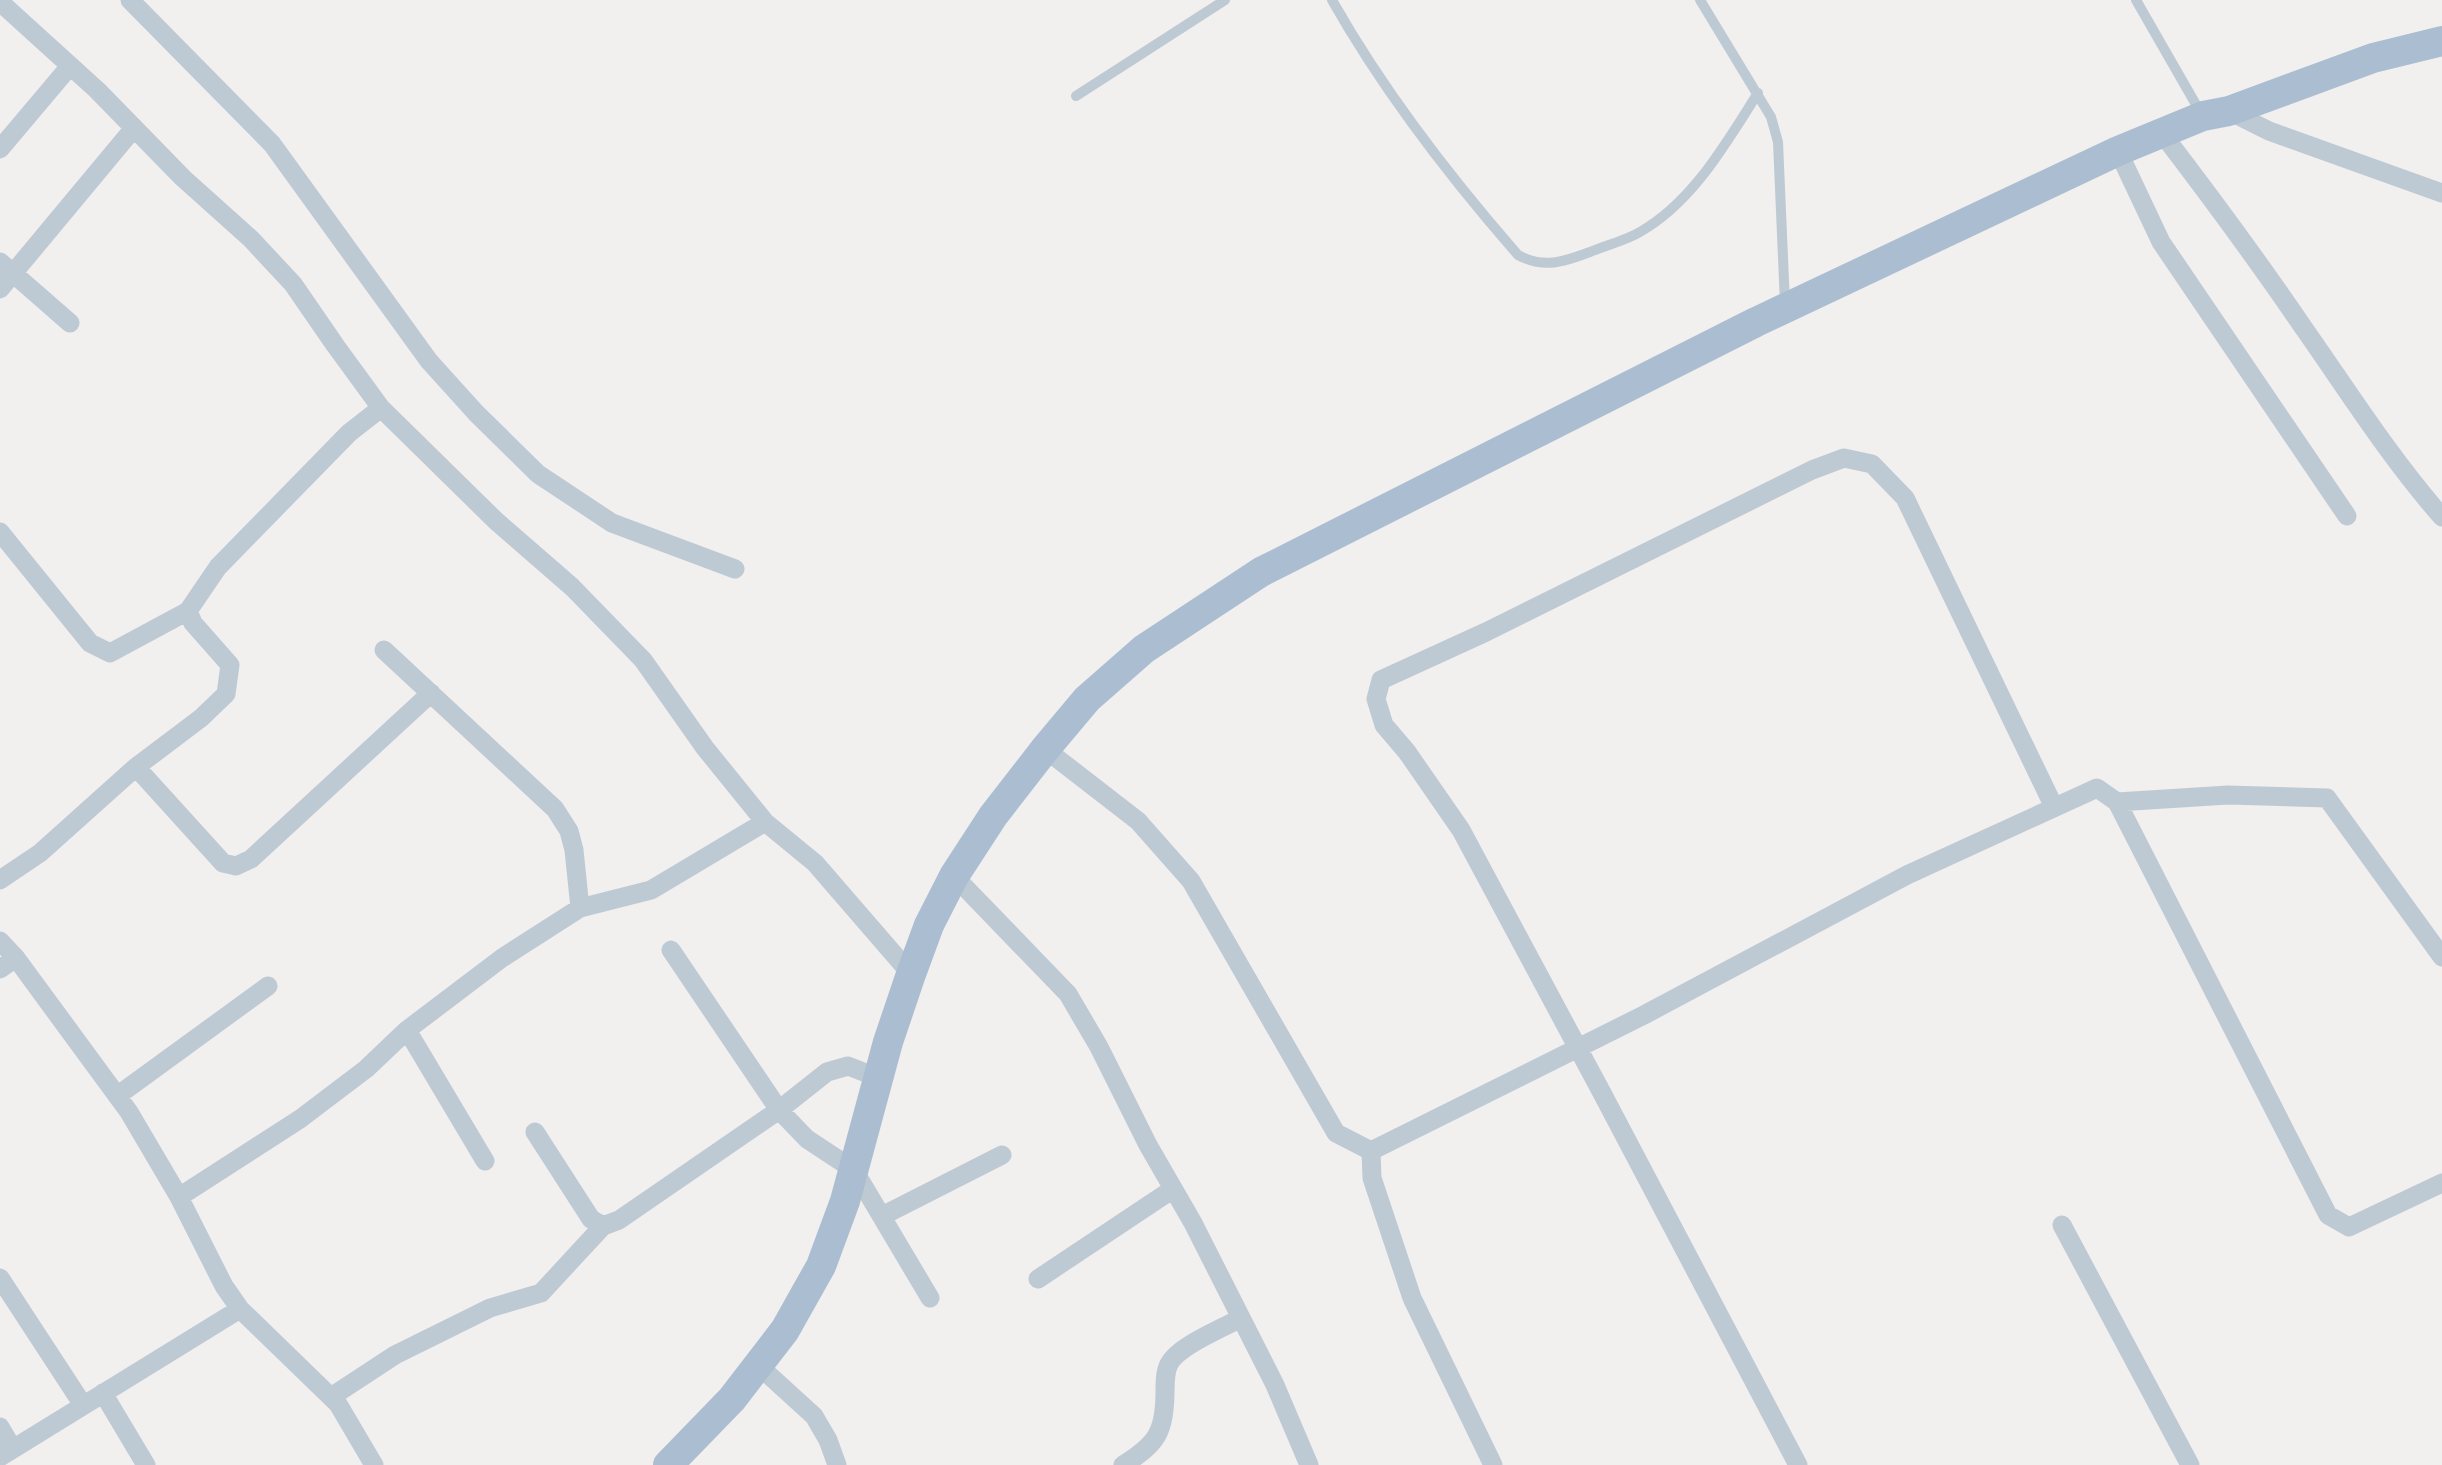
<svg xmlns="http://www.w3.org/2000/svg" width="2442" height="1465" font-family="Ubuntu,sans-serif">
<rect width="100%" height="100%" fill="#f2efef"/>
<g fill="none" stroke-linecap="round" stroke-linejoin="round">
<!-- lane -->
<path stroke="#becad3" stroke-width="10" d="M1332,0C1384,92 1449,176 1518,255C1544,269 1563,262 1590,252C1606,245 1625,241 1640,232C1693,202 1726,143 1758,93
M1700,0L1771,117L1778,142L1785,304
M2136,0L2202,115
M1076,96L1225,0"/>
<!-- street -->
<path stroke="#becad3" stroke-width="19" d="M130,0L272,144L429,361L476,413L538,474L612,523L735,569
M0,2L97,90L183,178L251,239L293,284L335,345L381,408L495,520L572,587L643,660L705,748L765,822L815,863L911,974
M2229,111L2269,131L2442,193
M2161,132C2210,196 2258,261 2303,327C2348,391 2390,458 2442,517
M0,149L70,66
M2118,151L2161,242L2347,516
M0,262L70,323
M0,289L134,128
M0,532L90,643L110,653L188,611
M384,650L555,809L569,831L574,850L580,908
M1045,749L1138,821L1191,881L1336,1133L1371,1151
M136,767L223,863L236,866L251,859L431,693
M2117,802L2228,795L2327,798L2442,957
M954,876L1068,994L1099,1047L1148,1145L1193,1223L1275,1385L1309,1465
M0,880L40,853L136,767L201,718L226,694L230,665L193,623L188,611L218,567L349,433L381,408
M0,941L16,958L129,1112L179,1197L224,1286L240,1309L338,1404L374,1465
M671,950L779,1110L807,1139L854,1170L930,1298
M0,969L16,958
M407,1030L485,1161
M117,1096L268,986
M535,1132L591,1219L603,1226L619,1220L779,1110L827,1072L848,1066L879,1078
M179,1197L300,1119L366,1069L407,1030L502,958L580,908L651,890L765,822
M882,1216L1002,1155
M2062,1225L2190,1465
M0,1278L83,1405
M1038,1279L1173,1189
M758,1365L814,1416L828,1440L837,1465
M103,1393L146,1465
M331,1397L395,1355L490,1308L541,1293L603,1226
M0,1427L13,1449
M0,1457L240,1309
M1123,1465C1157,1444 1165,1432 1165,1391C1165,1382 1165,1372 1169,1364C1178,1346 1223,1328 1241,1318
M1493,1465L1412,1298L1372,1178L1371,1151L1644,1015L1907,875L2097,788L2117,802L2328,1215L2349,1227L2442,1183
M1798,1465L1602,1093L1461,830L1407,752L1384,725L1376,699L1381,680L1486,632L1812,470L1844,458L1872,464L1905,498L2054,807"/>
<!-- primary -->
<path stroke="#abbed1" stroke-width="30" d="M668,1465L732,1399L785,1330L821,1266L845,1201L888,1042L911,974L929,925L954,876L993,816L1045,749L1087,699L1144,649L1261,572L1756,322L2118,151L2203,116L2229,111L2373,58L2442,41"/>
</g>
</svg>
